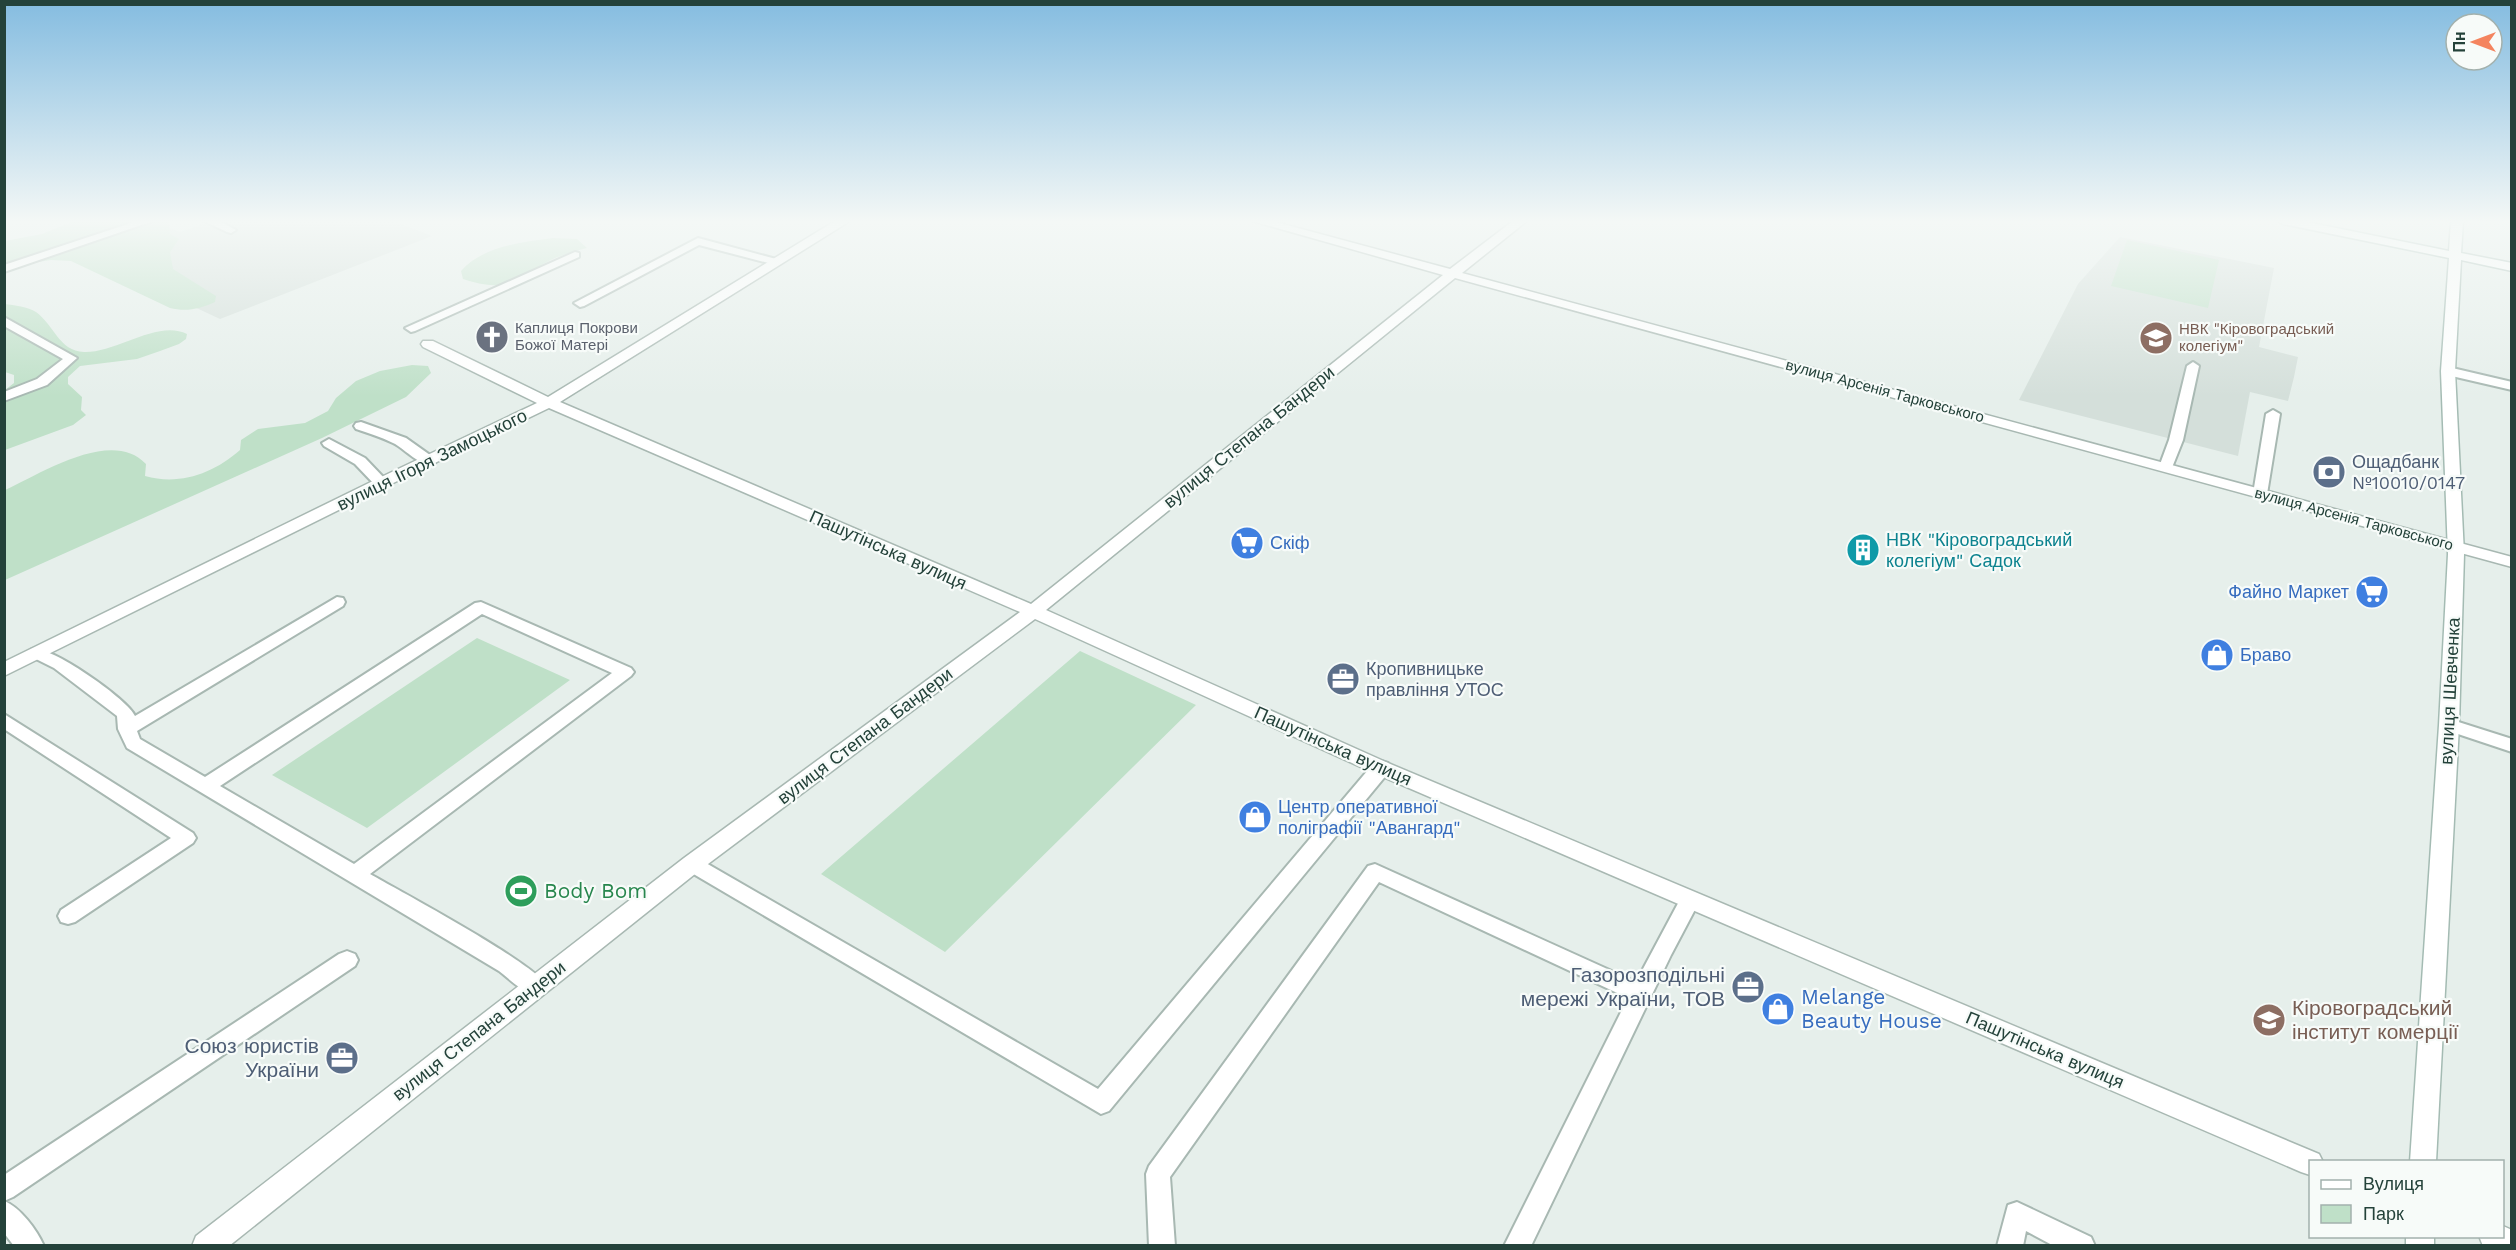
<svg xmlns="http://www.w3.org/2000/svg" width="2516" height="1250" font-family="'Work Sans',sans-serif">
<rect width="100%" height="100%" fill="#e6efeb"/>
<!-- built -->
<path fill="#d4dfda" d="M212,221H393L432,236L220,319L83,255L166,226L180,232Z
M2120,237L2274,268L2259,347L2298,357L2294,377L2288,401L2250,392L2238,456L2019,400L2078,284Z"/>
<!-- green -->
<path fill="#bfe0c8" d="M74,221H169L170,234L179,239L170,252L173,269L216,296L215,302C200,309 186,312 170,308L71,261L51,260L5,267V241L42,234Z
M553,238L577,239L587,248C576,251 565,254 555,258C515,277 511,295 463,279L461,271C483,246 522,242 553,238Z
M2127,240L2219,260L2208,308L2111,286Z
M5,304C14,305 28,307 36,312C54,325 59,351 84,352C116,353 158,319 187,334L186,339L179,344L160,351L137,359L80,366L68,377V384L82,397L81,410L86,415L73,425L5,450V390L14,383V375L5,372Z
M412,365L428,366L431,373L406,397L322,438L5,580V490C40,474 112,427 146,464L145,476C180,486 214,473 240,450L241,440L258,429L305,423L328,411L336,398L356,381L380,371Z
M477,638L570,680L367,828L272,775Z
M1080,651L1196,705L945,952L821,874Z"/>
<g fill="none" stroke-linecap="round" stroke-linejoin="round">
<defs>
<path id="lane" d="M137,221H153L4,272V265Z
M204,221H219L236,230L231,233L227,232Z
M698,238L780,260L782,262L776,265L699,245L584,306L580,307L574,303Z
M575,252L579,253V257L415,331L411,332L405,328Z
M4,317L77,358L47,385L4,401V392L37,379L63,359L4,326Z
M2193,362L2199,366L2183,440L2171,470H2161L2159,467L2169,440L2187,366Z
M2448,367L2512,382V390L2443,374L2442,371Z
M2273,410L2280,414L2267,494L2260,498L2253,494L2266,414Z
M361,422L406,438L437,460L435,463C418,467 406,449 393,443C381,437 368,433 356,429L354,426L356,423Z
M329,439L365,458L386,480L388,483L386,486H376L355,464L324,446L322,443Z
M337,597L343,598L345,602L343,606L137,731L140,739L205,777L475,603L481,602L631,668L634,672L631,676L370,874C400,891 536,964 547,986L544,992C527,998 512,981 499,971L127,748L118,729L117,716L54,668L32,657L30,653L32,649C49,644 129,700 135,716ZM482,614L612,673L354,864L220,786Z
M4,714L193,833L196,838L193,843L75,922L68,924L61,922L58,916L61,910L171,838L4,729Z
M2449,719L2512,739V752L2443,729L2440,725L2443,721Z
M1381,761L1388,763L1390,768L1388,773L1109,1111L1101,1114L685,869L682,864L685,859L692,856L699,859L1098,1089L1374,763Z
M1375,864L1636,982L1683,894L1690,892L1697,894L1700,900L1671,955L1531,1246H1504L1628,998L1379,882L1170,1177L1175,1246H1149L1146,1174L1149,1166L1368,866Z
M347,951L355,954L358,960L355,966L13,1197L4,1201V1175L339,954Z
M4,1201C20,1207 37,1230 44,1246H14L4,1233Z
M2017,1202L2091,1237L2095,1246H2054L2026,1231L2023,1246H1997L2008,1205Z"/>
<path id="street" d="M835,221H850L560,402L1031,604L1443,275L1252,221H1272L1450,269L1513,221H1527L1462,273L2512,557V567L1455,278L1046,610L1388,763L2319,1154L2323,1162H2310V1175L2301,1172L1374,773L1035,619L700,870L229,1246H192L196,1236L684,858L1020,612L549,408L387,486L4,676V662L375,480L537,403L423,347L421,344L423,341H433L548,397Z
M2503,1226L2512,1230V1246H2483L2479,1236H2502Z"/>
<path id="secondary" d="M2277,221H2302L2449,251L2451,221H2463L2461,253L2512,263V271L2461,260L2455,371L2464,554L2459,725L2436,1162H2410L2439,725L2448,554L2441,371L2449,258L2283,224Z
M2406,1236H2434V1246H2406Z"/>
</defs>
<!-- lane casing -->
<use href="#lane" stroke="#a8b8b2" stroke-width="4"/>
<!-- street casing -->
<use href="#street" stroke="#a8b8b2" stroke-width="3"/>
<!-- secondary casing -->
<use href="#secondary" stroke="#a4bbb3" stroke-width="3"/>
<!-- lane -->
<use href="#lane" fill="#fff" fill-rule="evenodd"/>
<!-- street -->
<use href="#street" fill="#fff" fill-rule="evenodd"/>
<!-- secondary -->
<use href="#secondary" fill="#fff" fill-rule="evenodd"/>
</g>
<!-- sky -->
<linearGradient id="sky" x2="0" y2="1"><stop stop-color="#84bce0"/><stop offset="0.56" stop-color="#f4f8f6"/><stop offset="1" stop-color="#f4f8f6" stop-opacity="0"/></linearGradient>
<rect width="2516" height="396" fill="url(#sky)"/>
<!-- icons -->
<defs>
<symbol id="church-disc" viewBox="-11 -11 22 22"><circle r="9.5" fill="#6b7280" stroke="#f7fbf9"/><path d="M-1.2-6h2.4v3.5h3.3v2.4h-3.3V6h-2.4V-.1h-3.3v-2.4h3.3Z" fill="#fff"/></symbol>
<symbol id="school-disc" viewBox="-11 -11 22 22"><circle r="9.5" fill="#8d6e63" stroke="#f7fbf9"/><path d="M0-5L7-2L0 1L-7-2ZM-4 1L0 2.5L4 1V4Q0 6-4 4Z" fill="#fff"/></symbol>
<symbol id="bank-disc" viewBox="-11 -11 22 22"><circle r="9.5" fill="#5c6f8a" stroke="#f7fbf9"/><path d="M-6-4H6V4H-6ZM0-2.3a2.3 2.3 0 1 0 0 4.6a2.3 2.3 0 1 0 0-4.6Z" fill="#fff"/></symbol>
<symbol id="supermarket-disc" viewBox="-11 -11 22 22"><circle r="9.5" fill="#3f7fe0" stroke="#f7fbf9"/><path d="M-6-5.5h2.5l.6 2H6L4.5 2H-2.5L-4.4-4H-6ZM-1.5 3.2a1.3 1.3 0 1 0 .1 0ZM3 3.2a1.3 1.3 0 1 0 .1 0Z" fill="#fff"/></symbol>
<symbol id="building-disc" viewBox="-11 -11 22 22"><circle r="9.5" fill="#0f9aa8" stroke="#f7fbf9"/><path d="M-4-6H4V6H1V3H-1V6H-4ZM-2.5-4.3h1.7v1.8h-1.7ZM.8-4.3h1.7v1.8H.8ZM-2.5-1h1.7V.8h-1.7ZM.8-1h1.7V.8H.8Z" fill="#fff"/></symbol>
<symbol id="shop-disc" viewBox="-11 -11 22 22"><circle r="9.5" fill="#3f7fe0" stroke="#f7fbf9"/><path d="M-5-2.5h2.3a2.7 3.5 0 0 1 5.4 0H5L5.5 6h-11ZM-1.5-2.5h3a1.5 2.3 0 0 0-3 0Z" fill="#fff"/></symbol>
<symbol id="office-disc" viewBox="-11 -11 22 22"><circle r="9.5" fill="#5c6f8a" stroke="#f7fbf9"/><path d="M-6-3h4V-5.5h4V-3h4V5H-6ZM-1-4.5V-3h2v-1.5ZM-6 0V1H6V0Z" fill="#fff"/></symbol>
<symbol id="stadium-disc" viewBox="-11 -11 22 22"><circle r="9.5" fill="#2e9e5b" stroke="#f7fbf9"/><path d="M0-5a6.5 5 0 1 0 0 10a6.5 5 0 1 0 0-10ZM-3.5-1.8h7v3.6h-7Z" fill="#fff"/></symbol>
<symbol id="university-disc" viewBox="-11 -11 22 22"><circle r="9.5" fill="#8d6e63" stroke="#f7fbf9"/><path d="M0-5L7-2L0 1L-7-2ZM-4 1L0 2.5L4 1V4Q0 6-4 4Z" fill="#fff"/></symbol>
</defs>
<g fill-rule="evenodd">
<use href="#church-disc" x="473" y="318" width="38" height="38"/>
<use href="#school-disc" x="2137" y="319" width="38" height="38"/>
<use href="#bank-disc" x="2310" y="453" width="38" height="38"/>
<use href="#supermarket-disc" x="1228" y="524" width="38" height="38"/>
<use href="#building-disc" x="1844" y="531" width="38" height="38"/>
<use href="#supermarket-disc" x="2353" y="573" width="38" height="38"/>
<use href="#shop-disc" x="2198" y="636" width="38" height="38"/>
<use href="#office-disc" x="1324" y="660" width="38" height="38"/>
<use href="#shop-disc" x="1236" y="798" width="38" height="38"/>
<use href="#stadium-disc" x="502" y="872" width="38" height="38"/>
<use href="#office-disc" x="1729" y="968" width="38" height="38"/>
<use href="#shop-disc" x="1759" y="990" width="38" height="38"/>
<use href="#university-disc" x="2250" y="1001" width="38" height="38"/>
<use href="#office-disc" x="323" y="1039" width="38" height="38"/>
</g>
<g text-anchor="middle" stroke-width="4.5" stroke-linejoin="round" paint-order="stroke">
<!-- far-worship labels -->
<g font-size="15" fill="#5b616d" stroke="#f7fbf9" text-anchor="start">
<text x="515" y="333">Каплиця Покрови<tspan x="515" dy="17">Божої Матері</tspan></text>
</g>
<!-- far-education labels -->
<g font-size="15" fill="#785e54" stroke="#f7fbf9" text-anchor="start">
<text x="2179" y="334">НВК "Кіровоградський<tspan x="2179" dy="17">колегіум"</tspan></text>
</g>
<!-- far-street labels -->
<g font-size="15" fill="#24423a" stroke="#f7fbf9">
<text transform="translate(1885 391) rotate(15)" y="5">вулиця Арсенія Тарковського</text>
<text transform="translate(2354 519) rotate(15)" y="5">вулиця Арсенія Тарковського</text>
</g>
<!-- street labels -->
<g font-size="18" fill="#24423a" stroke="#f7fbf9">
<text transform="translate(1249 437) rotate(-39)" y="6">вулиця Степана Бандери</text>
<text transform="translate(432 460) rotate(-26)" y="6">вулиця Ігоря Замоцького</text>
<text transform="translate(888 550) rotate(24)" y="6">Пашутінська вулиця</text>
<text transform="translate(2450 691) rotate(-87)" y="6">вулиця Шевченка</text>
<text transform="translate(865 736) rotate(-37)" y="6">вулиця Степана Бандери</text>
<text transform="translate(1333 746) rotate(24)" y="6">Пашутінська вулиця</text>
<text transform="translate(479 1031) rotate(-38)" y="6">вулиця Степана Бандери</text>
<text transform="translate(2045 1050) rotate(23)" y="6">Пашутінська вулиця</text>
</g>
<!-- service labels -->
<g font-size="18" fill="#4e5e75" stroke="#f7fbf9" text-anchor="start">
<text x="2352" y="468">Ощадбанк<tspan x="2352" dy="21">№10010/0147</tspan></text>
<text x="1366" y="675">Кропивницьке<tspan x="1366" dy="21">правління УТОС</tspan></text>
</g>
<!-- culture labels -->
<g font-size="18" fill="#0d838f" stroke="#f7fbf9" text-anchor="start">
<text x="1886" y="546">НВК "Кіровоградський<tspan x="1886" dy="21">колегіум" Садок</tspan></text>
</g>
<!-- shop labels -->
<g font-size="18" fill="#366cbe" stroke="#f7fbf9" text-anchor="start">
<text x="1270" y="549">Скіф</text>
<text x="2349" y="598" text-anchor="end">Файно Маркет</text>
<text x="2240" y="661">Браво</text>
<text x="1278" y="813">Центр оперативної<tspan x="1278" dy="21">поліграфії "Авангард"</tspan></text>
</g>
<!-- near-leisure labels -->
<g font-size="21" fill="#27864d" stroke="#f7fbf9" text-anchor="start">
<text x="544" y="898">Body Bom</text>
</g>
<!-- near-service labels -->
<g font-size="21" fill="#4e5e75" stroke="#f7fbf9" text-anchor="end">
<text x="1725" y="982">Газорозподільні<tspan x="1725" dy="24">мережі України, ТОВ</tspan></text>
<text x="319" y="1053">Союз юристів<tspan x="319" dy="24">України</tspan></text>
</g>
<!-- near-shop labels -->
<g font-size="21" fill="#366cbe" stroke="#f7fbf9" text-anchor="start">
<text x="1801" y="1004">Melange<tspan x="1801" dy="24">Beauty House</tspan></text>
</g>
<!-- near-education labels -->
<g font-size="21" fill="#785e54" stroke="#f7fbf9" text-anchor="start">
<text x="2292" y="1015">Кіровоградський<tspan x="2292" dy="24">інститут комерції</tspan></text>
</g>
</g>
<!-- border -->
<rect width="2516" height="1250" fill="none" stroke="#24423a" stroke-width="12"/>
<!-- legend -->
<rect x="2309" y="1160" width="195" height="78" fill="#f7fbf9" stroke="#a3b1ad" stroke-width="1.5"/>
<rect x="2321" y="1180" width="30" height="9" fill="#ffffff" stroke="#a3b1ad" stroke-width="1.5"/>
<text x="2363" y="1190" font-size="18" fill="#24423a">Вулиця</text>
<rect x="2321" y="1205" width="30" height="18" fill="#bfe0c8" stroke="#a3b1ad" stroke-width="1.5"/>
<text x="2363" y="1220" font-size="18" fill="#24423a">Парк</text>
<!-- north arrow -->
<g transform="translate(2474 42) rotate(270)"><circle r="28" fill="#f7fbf9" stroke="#a3b1ad" stroke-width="1.5"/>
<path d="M0-4.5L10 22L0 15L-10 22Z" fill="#f4845f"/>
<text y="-9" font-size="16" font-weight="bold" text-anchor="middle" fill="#24423a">Пн</text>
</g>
</svg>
